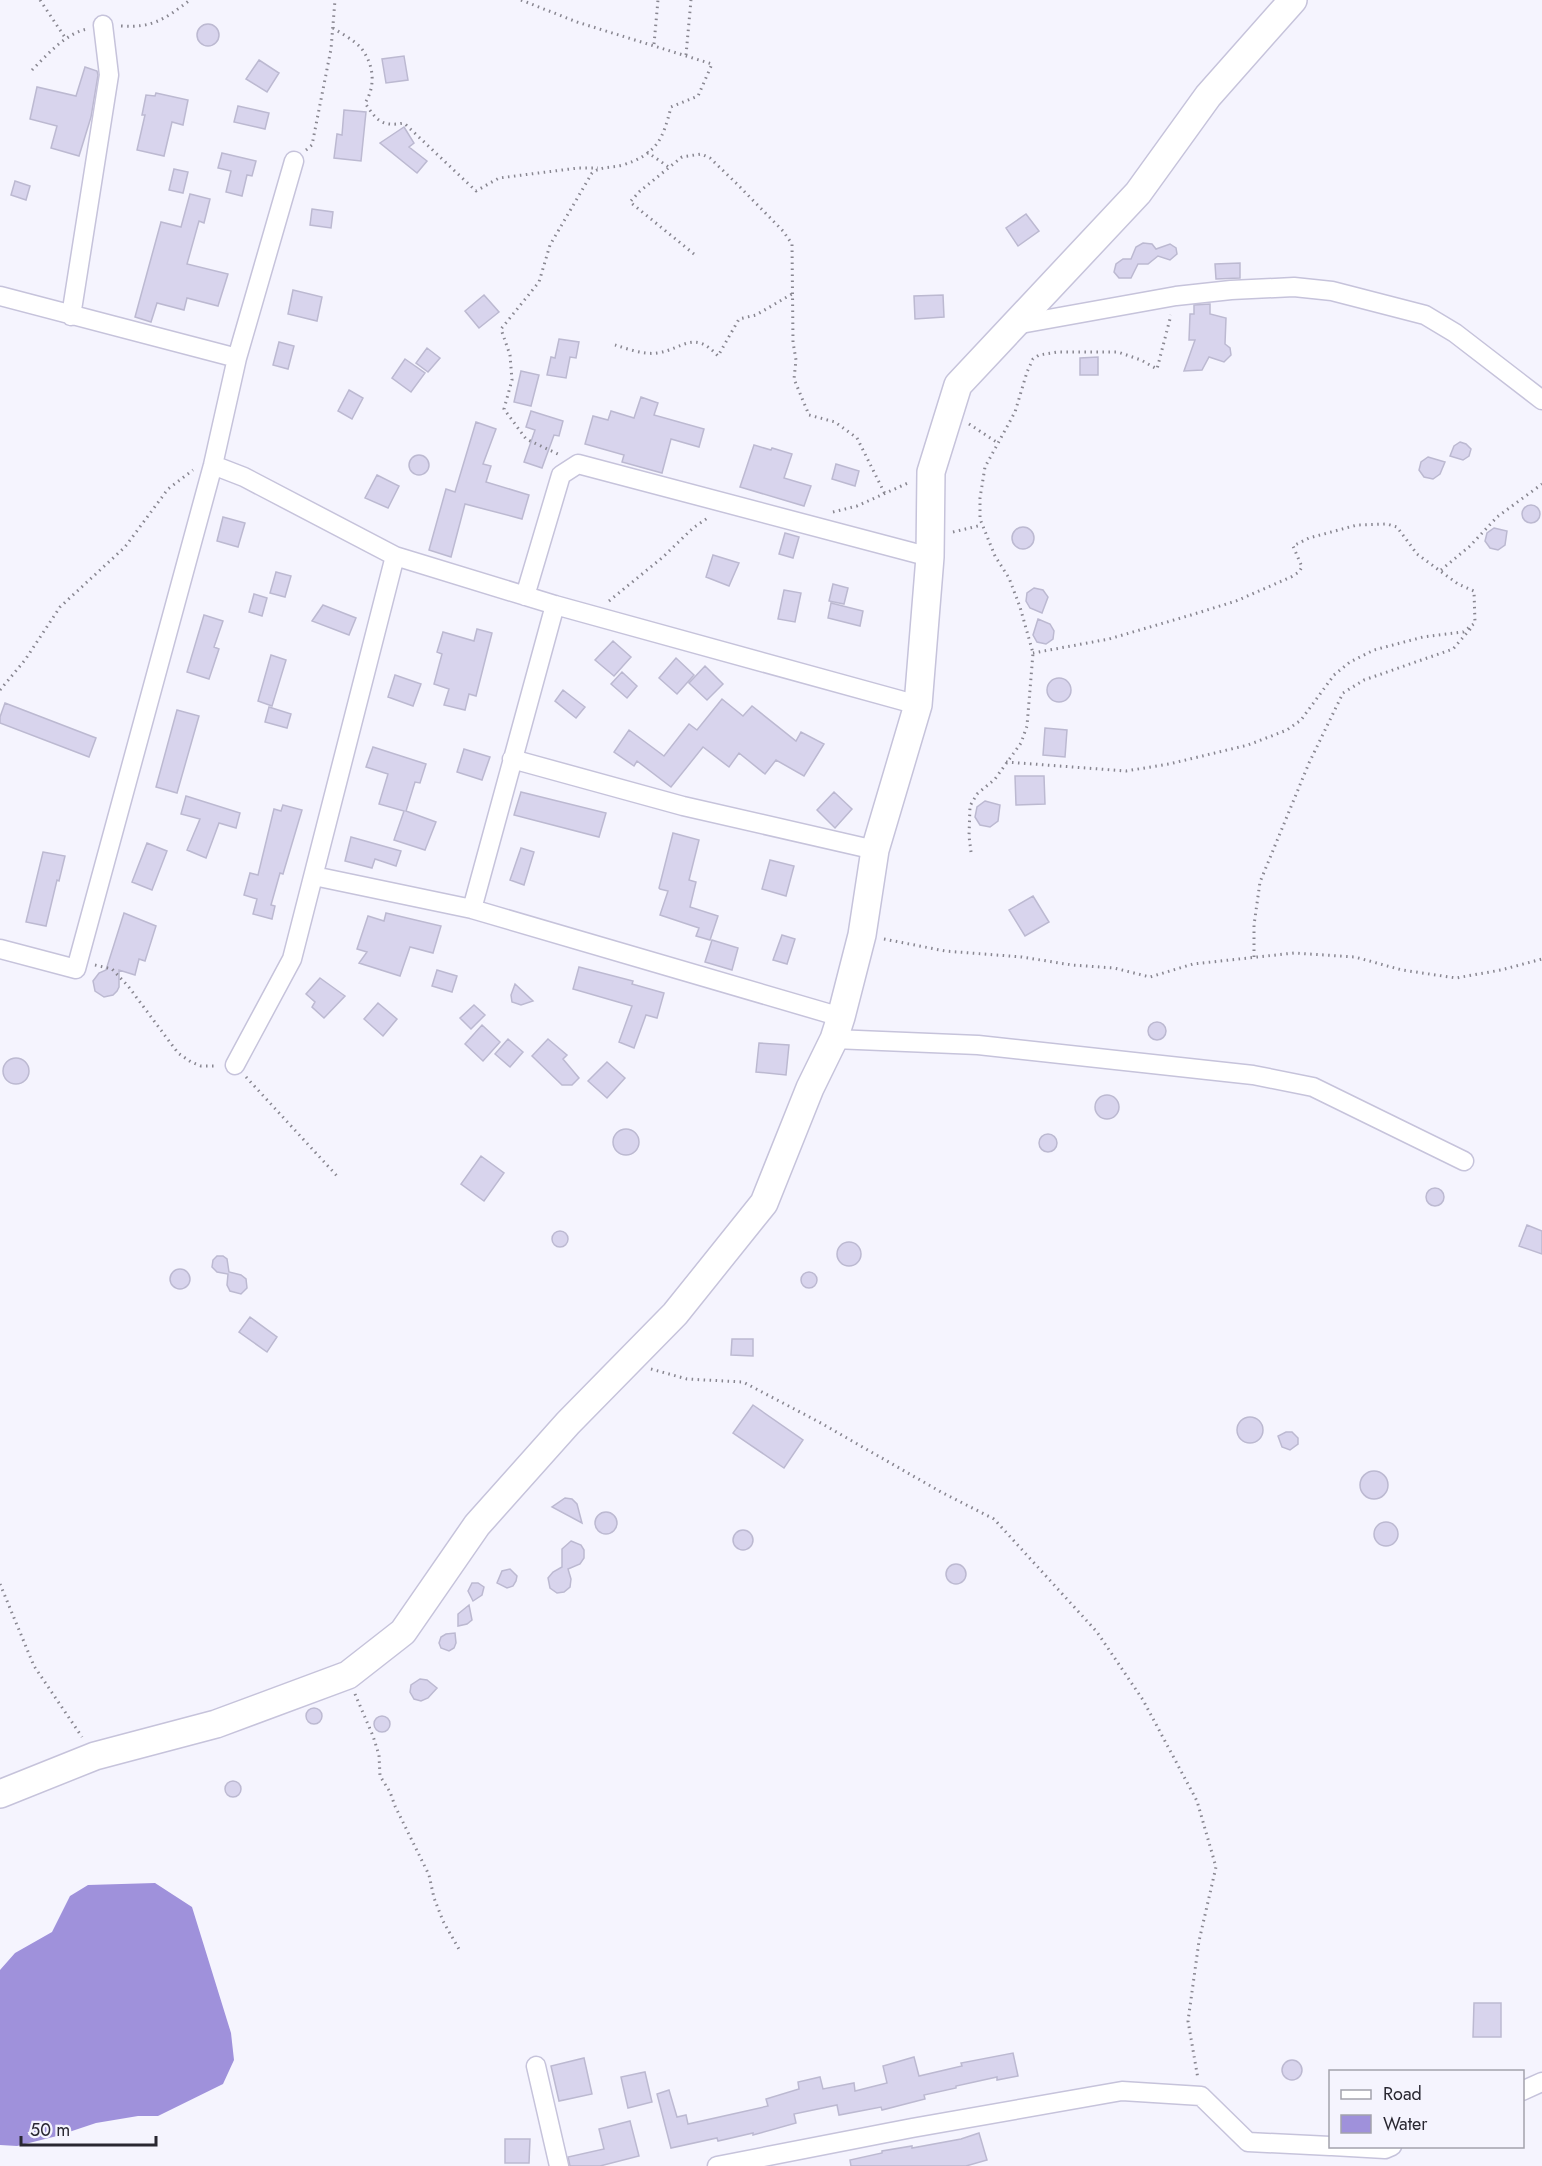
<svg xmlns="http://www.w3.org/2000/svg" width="1542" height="2166" font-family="Jost,sans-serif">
<rect width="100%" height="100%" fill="#f5f4fe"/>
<!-- water -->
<path fill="#9f91db" d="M155,1883L192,1907L231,2033L234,2060L223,2084L158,2116H138L96,2123L57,2136L17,2146L0,2145V1970L15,1953L52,1932L70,1896L88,1885Z"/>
<!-- building -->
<path fill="#d8d4ed" stroke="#bcb9d1" stroke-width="1.5" d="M197 35a11 11 0 1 1 22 0a11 11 0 1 1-22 0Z
M404,56L408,80L386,83L382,59Z
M259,60L279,73L267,92L246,79Z
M85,67L97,71L98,75L91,117L79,156L51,148L57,126L30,119L37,87L76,96Z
M156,93L188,100L183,125L172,122L164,156L137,150L145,115H142L146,95L155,96Z
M238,106L269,113L265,129L234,122Z
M344,110L366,112L361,161L334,158L337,134L342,135Z
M404,127L414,143L409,147L427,161L417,173L380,143Z
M222,153L256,161L252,176L247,175L242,196L226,192L231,171L218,168Z
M174,169L188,172L183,193L169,190Z
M15,181L30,186L26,200L11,195Z
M190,194L210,199L204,223L199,221L187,264L228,274L218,306L187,298L184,310L157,303L151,322L135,317L161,222L181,227Z
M312,209L333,212L331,228L310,225Z
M1026,214L1039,231L1018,246L1006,228Z
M1143,243L1152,244L1156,249L1170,244L1176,248L1177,254L1170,260L1158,256L1148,264H1138L1131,278H1119L1114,272L1116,264L1123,259H1131L1136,247Z
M1240,263V278L1216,279L1215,264Z
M293,290L322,297L317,321L288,314Z
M484,295L499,312L479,328L465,311Z
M943,295L944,317L915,319L914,296Z
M1210,304V314L1226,318L1225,344L1230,348L1231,355L1224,362L1209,357L1202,370L1184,371L1195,340H1189L1190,314H1194V305Z
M559,339L579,342L576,358L570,357L566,378L547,375L551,357L555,358Z
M279,342L294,346L288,369L273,365Z
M427,348L440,358L428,372L416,363Z
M1098,357V375H1080V358Z
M405,359L425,373L411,392L392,378Z
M521,371L539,375L531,406L514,402Z
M349,390L363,398L352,419L338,411Z
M641,397L658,403L654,415L704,429L699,447L671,439L662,473L622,462L624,455L585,444L593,416L608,420L611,411L634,418Z
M531,411L563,421L559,436L554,435L542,468L524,462L535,430L526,427Z
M476,422L496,429L483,464L491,466L486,482L529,495L522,519L465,504L451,557L429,550L446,489L455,492Z
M1460,442L1466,444L1471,449L1469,456L1463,460L1450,456L1454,446Z
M754,445L771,450L772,448L792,454L784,478L811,486L804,506L740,487Z
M409 465a10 10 0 1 1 20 0a10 10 0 1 1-20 0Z
M1428,457L1445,462L1440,474L1433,479L1424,477L1419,470L1421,462Z
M836,464L859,471L855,486L832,479Z
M377,475L399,486L388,508L365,498Z
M1522 514a9 9 0 1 1 18 0a9 9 0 1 1-18 0Z
M223,517L245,523L238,547L217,541Z
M1012 538a11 11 0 1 1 22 0a11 11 0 1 1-22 0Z
M1494,528L1507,531L1505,545L1498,550L1490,548L1485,541L1487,533Z
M785,533L799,537L793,558L779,554Z
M713,555L739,563L729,586L706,577Z
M276,572L291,576L285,597L270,593Z
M833,584L848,588L844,604L829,601Z
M1034,588L1043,590L1048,597L1042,613L1030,608L1026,601L1027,593Z
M784,590L801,593L795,622L778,619Z
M254,594L267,598L262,616L249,612Z
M831,603L863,611L860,626L828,618Z
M323,605L356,618L349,635L312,621Z
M204,615L223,621L214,647L219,649L209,679L187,672Z
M1038,619L1050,624L1054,631L1053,639L1046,644L1037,642L1033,635Z
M477,629L492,633L476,696L469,694L465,710L444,705L449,689L434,684L442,654L437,652L443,632L474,641Z
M613,641L631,657L614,676L595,660Z
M271,655L286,660L272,706L258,701Z
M676,658L694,675L677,694L659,678Z
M705,666L723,684L707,700L689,683Z
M622,672L637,686L627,698L611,684Z
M395,675L421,684L413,706L388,697Z
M1047 690a12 12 0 1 1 24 0a12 12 0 1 1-24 0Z
M563,690L585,707L576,718L555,701Z
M722,699L743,716L752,706L796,741L801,732L824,744L804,776L776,760L765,774L739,753L729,767L703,747L671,787L637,761L634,766L614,752L629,730L664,756L689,724L697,730Z
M5,703L96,738L89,757L0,723V717Z
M269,707L291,714L287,728L265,722Z
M177,710L199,716L177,793L156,787Z
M1045,728L1067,730L1065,757L1043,755Z
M373,747L426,764L420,783L415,782L406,811L436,822L425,850L394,840L404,811L379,804L388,774L366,767Z
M464,749L490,757L482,780L457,772Z
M1015,776H1044L1045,804L1016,805Z
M521,792L606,813L599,837L514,815Z
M834,792L852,809L835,828L817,810Z
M186,796L240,813L236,828L219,823L206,858L187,850L200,819L181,814Z
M985,801L1000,805L998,821L990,827L980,825L975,817L977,807Z
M283,805L302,810L283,874L280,873L271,905L275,906L272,919L253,914L257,899L244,895L250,873L258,875L274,809L281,811Z
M673,833L699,840L689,880L696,882L690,907L718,916L710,940L696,936L699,928L660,915L668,891L660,889L659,888Z
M351,837L401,851L396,866L375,859L372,868L345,861Z
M147,843L167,851L152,890L132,882Z
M521,848L534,852L524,885L510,880Z
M43,852L65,856L59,881L57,880L46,926L26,922Z
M770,860L794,866L786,896L762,889Z
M1033,896L1049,922L1025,936L1009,910Z
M124,913L156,926L145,961L139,959L135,975L119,970V987L117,991L113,995L104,997L95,991L93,981L99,973L106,970Z
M386,913L441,926L433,953L410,947L400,976L359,963L367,952L357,949L368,916L384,921Z
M782,935L795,939L787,964L773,960Z
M712,940L738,948L732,970L705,962Z
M579,967L633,981L632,984L664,993L657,1018L646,1015L634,1048L619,1042L632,1006L573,989Z
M437,970L457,976L452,992L432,986Z
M320,978L345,996L324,1018L312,1007L315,1002L306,994Z
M515,984L533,1001L521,1005L512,1002L511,995Z
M378,1003L397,1019L383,1036L364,1019Z
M474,1005L485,1015L471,1029L460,1018Z
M1148 1031a9 9 0 1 1 18 0a9 9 0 1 1-18 0Z
M482,1025L500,1042L483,1061L465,1044Z
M508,1039L523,1052L510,1067L495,1054Z
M548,1039L567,1055L563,1059L579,1078L572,1085H562L532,1056Z
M759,1043L789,1045L786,1075L756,1072Z
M3 1071a13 13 0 1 1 26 0a13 13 0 1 1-26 0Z
M607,1062L625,1078L607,1098L588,1081Z
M1095 1107a12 12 0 1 1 24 0a12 12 0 1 1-24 0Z
M613 1142a13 13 0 1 1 26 0a13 13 0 1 1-26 0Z
M1039 1143a9 9 0 1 1 18 0a9 9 0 1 1-18 0Z
M481,1156L504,1173L484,1201L461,1184Z
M1426 1197a9 9 0 1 1 18 0a9 9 0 1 1-18 0Z
M1527,1225L1542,1231V1254L1519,1246Z
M552 1239a8 8 0 1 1 16 0a8 8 0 1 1-16 0Z
M837 1254a12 12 0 1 1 24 0a12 12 0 1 1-24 0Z
M217,1256H223L227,1259L229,1272L241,1275L246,1279L247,1288L241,1294L230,1291L227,1285L228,1274L217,1272L212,1267L213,1260Z
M170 1279a10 10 0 1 1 20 0a10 10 0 1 1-20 0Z
M801 1280a8 8 0 1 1 16 0a8 8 0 1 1-16 0Z
M250,1317L277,1337L267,1352L239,1332Z
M732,1339H753V1356L731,1355Z
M753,1405L803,1440L784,1468L733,1433Z
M1237 1430a13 13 0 1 1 26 0a13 13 0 1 1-26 0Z
M1286,1432H1292L1298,1438V1444L1290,1450L1282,1447L1278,1436Z
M1360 1485a14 14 0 1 1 28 0a14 14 0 1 1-28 0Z
M565,1498L572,1499L577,1504L582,1523L552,1507Z
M595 1523a11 11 0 1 1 22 0a11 11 0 1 1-22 0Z
M1374 1534a12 12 0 1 1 24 0a12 12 0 1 1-24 0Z
M733 1540a10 10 0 1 1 20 0a10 10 0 1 1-20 0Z
M571,1541L581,1545L584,1550V1558L580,1564L568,1569L571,1579L570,1587L564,1592L557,1593L550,1588L548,1578L553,1572L562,1567V1549Z
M946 1574a10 10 0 1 1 20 0a10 10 0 1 1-20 0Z
M510,1569L517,1576L516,1581L513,1586L507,1588L497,1583L502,1571Z
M472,1583H478L484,1587L482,1595L473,1601L468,1591Z
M469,1605L472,1620L467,1624L458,1626V1614Z
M455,1633L456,1643L454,1648L449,1651L441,1648L439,1643L441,1637L446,1634Z
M420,1679L427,1680L437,1688L428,1698L421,1701L414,1699L410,1692L411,1685Z
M306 1716a8 8 0 1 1 16 0a8 8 0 1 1-16 0Z
M374 1724a8 8 0 1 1 16 0a8 8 0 1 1-16 0Z
M225 1789a8 8 0 1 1 16 0a8 8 0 1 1-16 0Z
M1474,2003H1501V2037H1473Z
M1013,2053L1018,2076L997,2080V2077L956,2086V2088L924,2095L925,2099L882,2110L881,2107L839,2115L837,2105L794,2114L796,2123L753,2135V2133L718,2141L717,2138L671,2148L657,2094L669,2090L677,2117L686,2115L688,2124L768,2106L766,2099L799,2089L798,2082L820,2077L823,2089L854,2083L855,2091L887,2083L883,2066L914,2057L919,2076L962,2066L961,2063Z
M584,2058L592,2094L559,2101L551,2066Z
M1282 2070a10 10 0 1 1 20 0a10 10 0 1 1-20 0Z
M645,2072L652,2102L628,2108L621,2077Z
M630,2121L639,2156L600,2166H570L568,2157L604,2149L599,2129Z
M979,2133L987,2160L966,2166H851L850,2160L882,2153V2151L912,2146V2148L961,2139Z
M505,2139H530L529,2163H505Z"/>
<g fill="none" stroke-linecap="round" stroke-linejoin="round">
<defs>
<path id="minor" d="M0,296L237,358
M71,316L109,75L103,25
M1015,325L1176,296L1231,290L1294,287L1332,291L1425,315L1455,333L1542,400
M213,465L244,477L395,556L555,605L918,705
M525,596L561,475L578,464L930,557
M512,759L683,806L875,850
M314,876L472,909L841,1017
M472,909L555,605
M0,949L76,969L213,465L237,358L294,161
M834,1039L978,1045L1253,1075L1313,1087L1464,1161
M235,1065L292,959L395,556
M536,2066L559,2166
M1522,2091L1542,2082
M1332,2146L1385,2149L1392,2146
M717,2166L912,2128L1122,2091L1201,2096L1248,2142L1330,2146"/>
<path id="secondary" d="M0,1794L95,1756L216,1724L348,1675L403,1632L477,1525L568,1423L675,1314L764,1203L810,1088L834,1039L841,1017L862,935L875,850L918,705L930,557L931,472L958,385L1138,193L1208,96L1293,0"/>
</defs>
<!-- minor casing -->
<use href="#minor" stroke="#c6c3db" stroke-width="21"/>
<!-- secondary casing -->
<use href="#secondary" stroke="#c6c3db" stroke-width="30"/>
<!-- path -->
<path stroke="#888690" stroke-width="3" stroke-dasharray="1.5 4.5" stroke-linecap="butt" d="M40,0L66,39
M521,0L577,22L712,64L698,96L671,107C663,139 657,154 623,165C612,168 601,166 592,173L550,245L539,282L501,329L510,355L512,380L504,409L526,439L560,455
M121,26C153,28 165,19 190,0
M333,28C342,34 354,40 361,48C374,64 376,86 365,103C377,121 382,127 404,123L476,191L499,178L578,168H598
M654,44L658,0
M686,55L691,0
M32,70C48,54 65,34 87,29
M306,150L312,145L331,49L335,0
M647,152L670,168
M694,254L630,202L640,191L682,157L701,154L710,158L737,184L783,231L792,244L793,342L796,360L794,379L809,415L835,422L857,438L885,494
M615,345C628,349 644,355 657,353C684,349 693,329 718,356L739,319L756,315L792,294
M969,424L998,443
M833,512L857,506L908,483
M953,532L982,525
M1441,570L1470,546L1497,517L1542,484
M609,601L663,557L693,528L709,517
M0,690L25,660L60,607L125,547L168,489L193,470
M1006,762L1126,771L1169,764L1248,745L1287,730L1301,720L1334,675L1350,662L1374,650L1423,637L1463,632L1475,623L1474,591L1458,584L1417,554L1397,527L1387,524L1357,525L1309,538L1293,546L1302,567L1299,572L1291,577L1236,601L1191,615L1109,639L1033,653
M971,852L969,836L970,806L977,794L995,779L1021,743L1027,726L1033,653L1020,607L1009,578L995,556L980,519V498L985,467L1015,412L1027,372L1033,359L1039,355L1057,352H1118L1141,360L1157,369L1171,315
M884,939L945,951L1022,957L1072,965L1114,968L1150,977L1193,964L1294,953L1355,957L1402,970L1456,978L1501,970L1542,959
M1254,957V925L1260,882L1309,763L1343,693L1364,680L1453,649L1472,627
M95,965L112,969L128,986L178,1053L191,1062L201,1066H218
M246,1077L338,1177
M651,1369L687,1379L743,1382L819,1422L941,1492L994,1519L1097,1632L1143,1700L1197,1801L1216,1867L1199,1941L1188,2021L1198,2079
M0,1584L34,1666L82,1737
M355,1694L373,1736L379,1755L380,1776L390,1792L395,1806L429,1875L434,1898L443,1921L460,1951"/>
<!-- minor -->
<use href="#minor" stroke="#fff" stroke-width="18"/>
<!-- secondary -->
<use href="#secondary" stroke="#fff" stroke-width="27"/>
</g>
<!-- legend -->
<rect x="1329" y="2070" width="195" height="78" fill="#f5f4fe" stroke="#a3a2ac" stroke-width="1.5"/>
<rect x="1341" y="2090" width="30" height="9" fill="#ffffff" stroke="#a3a2ac" stroke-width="1.5"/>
<text x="1383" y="2100" font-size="18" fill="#292731">Road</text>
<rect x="1341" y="2115" width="30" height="18" fill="#9f91db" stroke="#a3a2ac" stroke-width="1.5"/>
<text x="1383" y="2130" font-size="18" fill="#292731">Water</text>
<!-- scale -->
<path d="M21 2136v9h135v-9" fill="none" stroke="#292731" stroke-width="3"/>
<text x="30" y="2136" font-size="18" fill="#292731" stroke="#f5f4fe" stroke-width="4.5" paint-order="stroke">50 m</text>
</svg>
